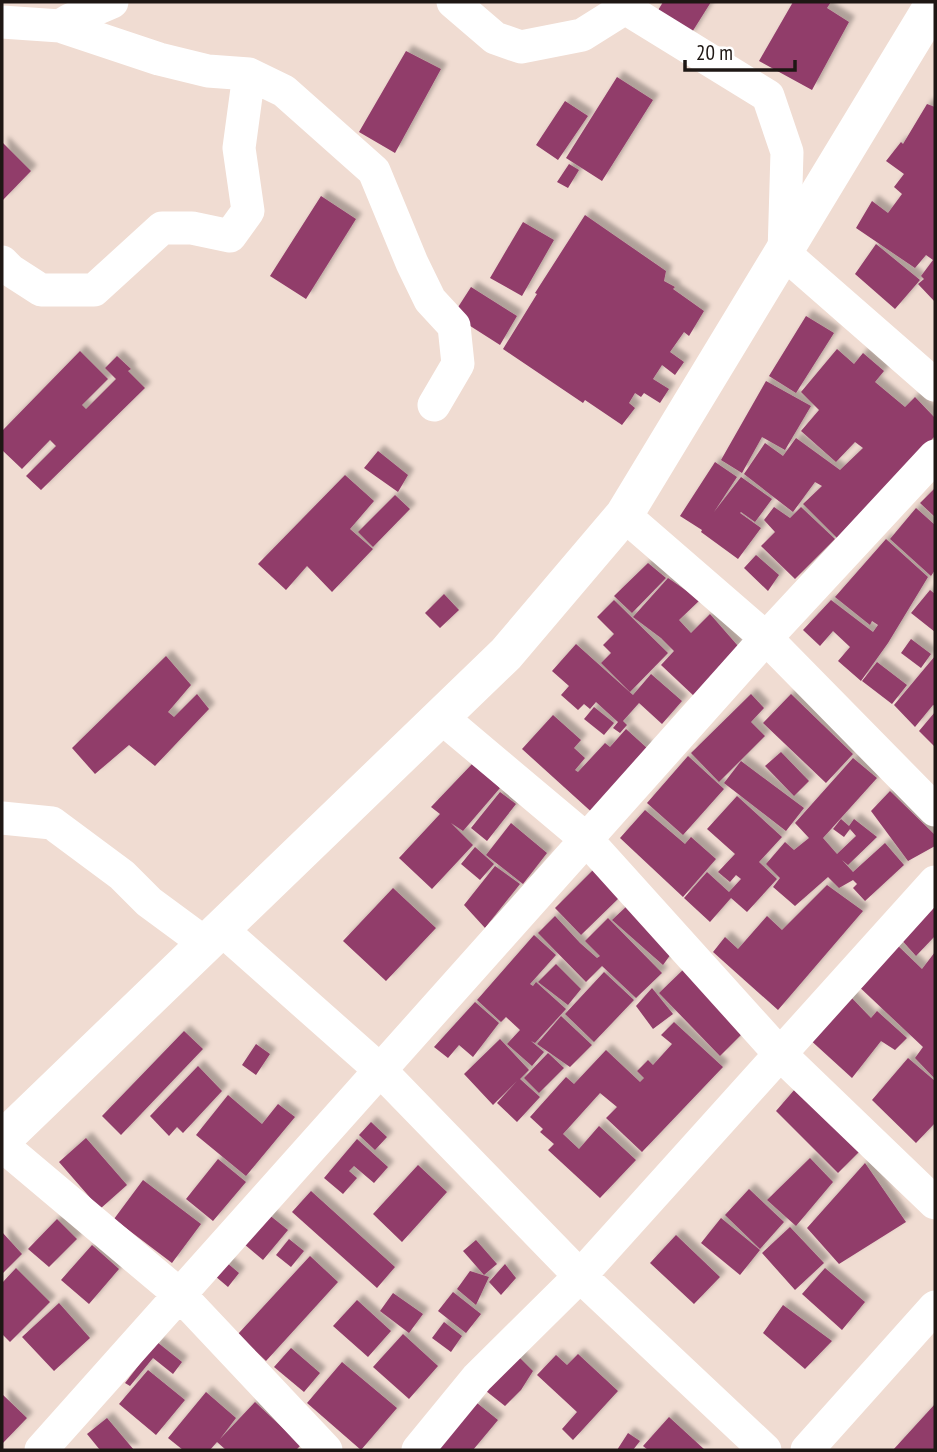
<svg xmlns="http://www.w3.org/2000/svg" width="937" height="1452" font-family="'PT Sans Narrow',sans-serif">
<defs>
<filter id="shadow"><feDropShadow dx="6" dy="-6" stdDeviation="2" flood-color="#0004"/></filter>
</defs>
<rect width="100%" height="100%" fill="#f0dcd2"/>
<!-- building -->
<path fill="#913c6a" filter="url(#shadow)" d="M663,2H711L689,37L654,17Z
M793,2H831L827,8L849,22L812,90L759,61Z
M406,51L441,69L395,153L359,132Z
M617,77L653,100L602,181L566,158Z
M565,101L588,116L558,160L536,145Z
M927,104L935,107V302L918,284L924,279L921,276L933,260L926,255L915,268L856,228L872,201L888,213L902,194L894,187L904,174L886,161L901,142L903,144Z
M2,142L31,171L2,201Z
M569,164L579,170L568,188L557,182Z
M321,196L356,219L306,299L270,276Z
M585,215L666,271L664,281L675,287L673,289L704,311L689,336L684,332L670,352L684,362L675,375L662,365L653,379L669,389L660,403L644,393L641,397L635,393L629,403L635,408L622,425L585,400L583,403L503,349L537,294L535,293Z
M523,222L554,240L522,296L490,278Z
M876,244L920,280L895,309L855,274Z
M471,287L517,316L500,345L453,315Z
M806,316L834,333L796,393L769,376Z
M837,349L854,364L863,353L884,371L875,382L905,407L915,397L935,418V436L837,538L803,504L822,486L815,482L793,512L744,474L765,443L783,456L796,438L840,470L863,448L855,442L836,462L801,431L819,410L801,392Z
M80,351L108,379L82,405L86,409L116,379L105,368L117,356L131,369L128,371L145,388L41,490L26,476L56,446L50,440L22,469L2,450V431Z
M766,381L811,406L785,450L762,437L742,473L721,460Z
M378,451L408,475L398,492L364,468Z
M715,462L737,477L714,512L741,477L772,499L755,522L741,512L740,513L761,528L738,559L701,532L702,530L680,516Z
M345,475L374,501L350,529L373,549L332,592L307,566L286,590L258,564Z
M935,488V517L920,503Z
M395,495L410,509L373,547L358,532Z
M774,507L790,518L801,507L835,539L795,579L761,546L775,532L764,520Z
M916,508L935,525V570L931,576L890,539Z
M886,539L928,577L888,643L861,681L838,661L850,647L833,631L820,646L803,630L831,600L873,632L878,625L872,621L870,625L835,597Z
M756,555L779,575L768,591L744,568Z
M648,563L666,578L632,613L614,596Z
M668,578L700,600L679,620L691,633L710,614L738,646L695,697L661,665L674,651L661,638L633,617Z
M930,590L935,594V632L911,613Z
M444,594L459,610L440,628L425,613Z
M614,600L668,653L630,692L601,663L611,653L603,645L614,634L597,617Z
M911,639L931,654L921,668L901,653Z
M576,644L633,695L651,674L682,701L662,724L639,703L623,721L627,725L620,733L613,728L618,722L596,702L590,709L584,704L578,710L561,695L569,686L552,671Z
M166,656L191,685L168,712L174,717L197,694L209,709L155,766L129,745L95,774L72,748Z
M935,656V706L933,705L915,727L894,705Z
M877,662L907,685L892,704L862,681Z
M751,694L764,708L751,722L765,736L719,782L691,753Z
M791,694L853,754L826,783L763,723Z
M594,707L614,723L604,735L584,719Z
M935,712V747L919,731Z
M553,715L581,740L574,748L585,758L575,770L578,772L605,743L610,747L626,729L648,749L596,816L522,749Z
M781,752L809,781L794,796L765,766Z
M688,756L724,789L683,835L647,803Z
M853,758L877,778L823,838L837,854L856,836L850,829L844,837L833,829L841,819L849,826L854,819L877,837L848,865L842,860L853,872L885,843L904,865L865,901L853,888L857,884L853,880L839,888L828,877L795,906L773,887L780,878L766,864L785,842L794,850L809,838L795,823Z
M741,761L804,808L786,831L724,783Z
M473,763L500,788L463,831L451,823L473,845L432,889L399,858L440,814L431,807Z
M890,791L935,835V846L908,861L871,811Z
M500,792L516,804L487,841L471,828Z
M737,796L782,837L759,862L777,879L747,912L731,898L710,922L684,898L707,872L729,892L741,879L736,875L730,882L718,872L735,854L707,829Z
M645,810L685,844L691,837L716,859L683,897L620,838Z
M511,823L547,853L523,884L486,855Z
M475,847L494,864L480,880L461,864Z
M495,866L520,884L485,928L464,905Z
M594,869L620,897L581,935L555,908Z
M827,885L863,911L778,1010L713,952L725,937L738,949L767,916L782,930Z
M393,888L436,928L386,981L343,941Z
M935,898V936L916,956L899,937Z
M628,905L671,954L663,965L612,920Z
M555,916L580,943L597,958L600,956L585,941L608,918L662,973L636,998L602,966L586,982L538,933Z
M534,935L556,955L530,984L533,986L536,982L566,1009L535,1043L531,1041L544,1052L532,1066L507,1044L520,1030L506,1017L501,1022L477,1000Z
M893,941L922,969L935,952V1079L915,1058L923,1047L854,982Z
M556,964L581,989L568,1005L538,982Z
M687,966L748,1028L720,1056L659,993Z
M604,972L634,1000L594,1042L565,1014Z
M652,988L673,1014L653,1029L636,1006Z
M848,994L871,1018L877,1011L907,1038L895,1050L881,1041L852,1078L807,1037Z
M475,1002L499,1023L473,1057L459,1045L448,1058L434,1047Z
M561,1016L592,1045L570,1067L537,1044Z
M674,1022L723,1067L642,1152L606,1118L617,1107L600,1093L563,1134L579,1149L599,1126L636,1160L600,1198L548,1150L554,1144L540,1132L543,1129L530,1117L566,1077L574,1084L606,1050L640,1082L644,1078L637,1071L648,1060L653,1065L672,1044L661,1035Z
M184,1031L203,1049L121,1135L102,1116Z
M500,1039L529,1070L520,1079L540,1097L517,1122L497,1103L517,1081L493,1105L464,1074Z
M256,1044L270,1054L256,1075L242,1065Z
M548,1053L564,1068L539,1093L524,1078Z
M908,1058L935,1081V1123L916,1143L872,1100Z
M198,1066L222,1091L183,1133L177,1127L169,1136L150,1116Z
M802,1081L865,1146L838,1173L776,1111Z
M228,1095L262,1124L278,1104L295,1117L246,1176L196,1135Z
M371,1122L387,1137L375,1150L359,1135Z
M86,1138L127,1185L100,1209L59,1162Z
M357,1139L388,1167L374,1183L354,1166L349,1171L357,1178L343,1194L324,1178Z
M810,1158L833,1182L796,1226L767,1200Z
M218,1159L246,1182L213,1221L186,1199Z
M865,1163L906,1222L839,1264L807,1228Z
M418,1165L447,1192L402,1242L373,1214Z
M143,1180L201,1224L172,1263L114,1219Z
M749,1189L784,1222L760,1249L725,1215Z
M311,1191L395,1267L377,1288L292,1212Z
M268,1214L288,1230L263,1260L244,1244Z
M721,1218L760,1250L740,1275L701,1243Z
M57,1219L77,1239L49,1267L28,1249Z
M790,1227L824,1263L795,1290L762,1253Z
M2,1232L22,1254L2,1274Z
M676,1235L720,1277L694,1304L650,1263Z
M289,1239L304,1251L291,1267L276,1255Z
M476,1240L497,1264L484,1275L463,1251Z
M92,1245L119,1269L89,1304L61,1280Z
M310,1256L338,1282L266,1361L238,1334Z
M226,1262L239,1273L228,1287L215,1276Z
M505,1264L516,1278L501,1295L489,1282Z
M16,1268L50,1302L10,1342L2,1334V1283Z
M825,1268L865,1302L842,1330L802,1294Z
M470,1271L489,1277L476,1305L457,1289Z
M453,1292L481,1314L466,1333L438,1311Z
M393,1293L423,1314L409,1333L380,1311Z
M357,1300L391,1331L368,1357L333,1326Z
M59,1303L90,1338L54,1371L22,1337Z
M783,1305L832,1341L805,1369L763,1333Z
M444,1322L462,1336L451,1352L432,1338Z
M403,1334L438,1366L409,1399L373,1367Z
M157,1342L182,1362L173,1374L153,1358L130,1386L125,1383Z
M291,1348L320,1373L304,1392L274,1367Z
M516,1354L533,1371L521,1390L505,1406L486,1391Z
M578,1354L618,1391L573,1440L562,1429L577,1412L537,1375L556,1355L567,1365Z
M342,1362L397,1408L361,1450L307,1403Z
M148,1370L185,1400L156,1435L119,1404Z
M206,1392L236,1418L220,1439L255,1402L301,1445L296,1450H226L217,1442L210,1450H183L168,1438Z
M2,1394L27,1418L2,1444Z
M477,1403L498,1420L473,1450H437Z
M935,1404V1450H893Z
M669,1417L705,1450H648L643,1446Z
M107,1418L134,1450H100L87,1434Z
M628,1433L640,1441L633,1450H617Z"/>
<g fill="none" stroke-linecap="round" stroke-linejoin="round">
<!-- minor -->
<path stroke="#fff" stroke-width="33" d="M453,2L495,38L521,47L582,35L625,8L627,2
M625,8L768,96L787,152L784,253L935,385
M2,22L60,26L159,59L208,71L249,74L284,91L374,171L412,263L430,300L454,326L458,364L434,405
M60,26L70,20L112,2
M2,262L10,270L41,290H94L162,228H192L230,236L248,211L239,148L249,74
M624,515L766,638L935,810
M441,717L586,839L780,1054L935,1203
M2,818L52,823L122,875L149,902L206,944
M221,929L380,1070L580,1276L765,1450
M2,1145L180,1295L326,1450
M41,1450L766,638L935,456
M418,1450L477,1378L580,1276L935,882
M807,1450L935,1307"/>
<!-- tertiary -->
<path stroke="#fff" stroke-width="38" d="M2,1140L506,654L624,515L935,2"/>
</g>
<!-- border -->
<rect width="937" height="1452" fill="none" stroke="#1e1714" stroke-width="7"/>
<!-- scale -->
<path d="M685 60v10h110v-10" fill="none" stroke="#1e1714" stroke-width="3.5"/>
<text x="696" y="60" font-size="21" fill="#1e1714" stroke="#ffffff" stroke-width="5" paint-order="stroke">20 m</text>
</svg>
